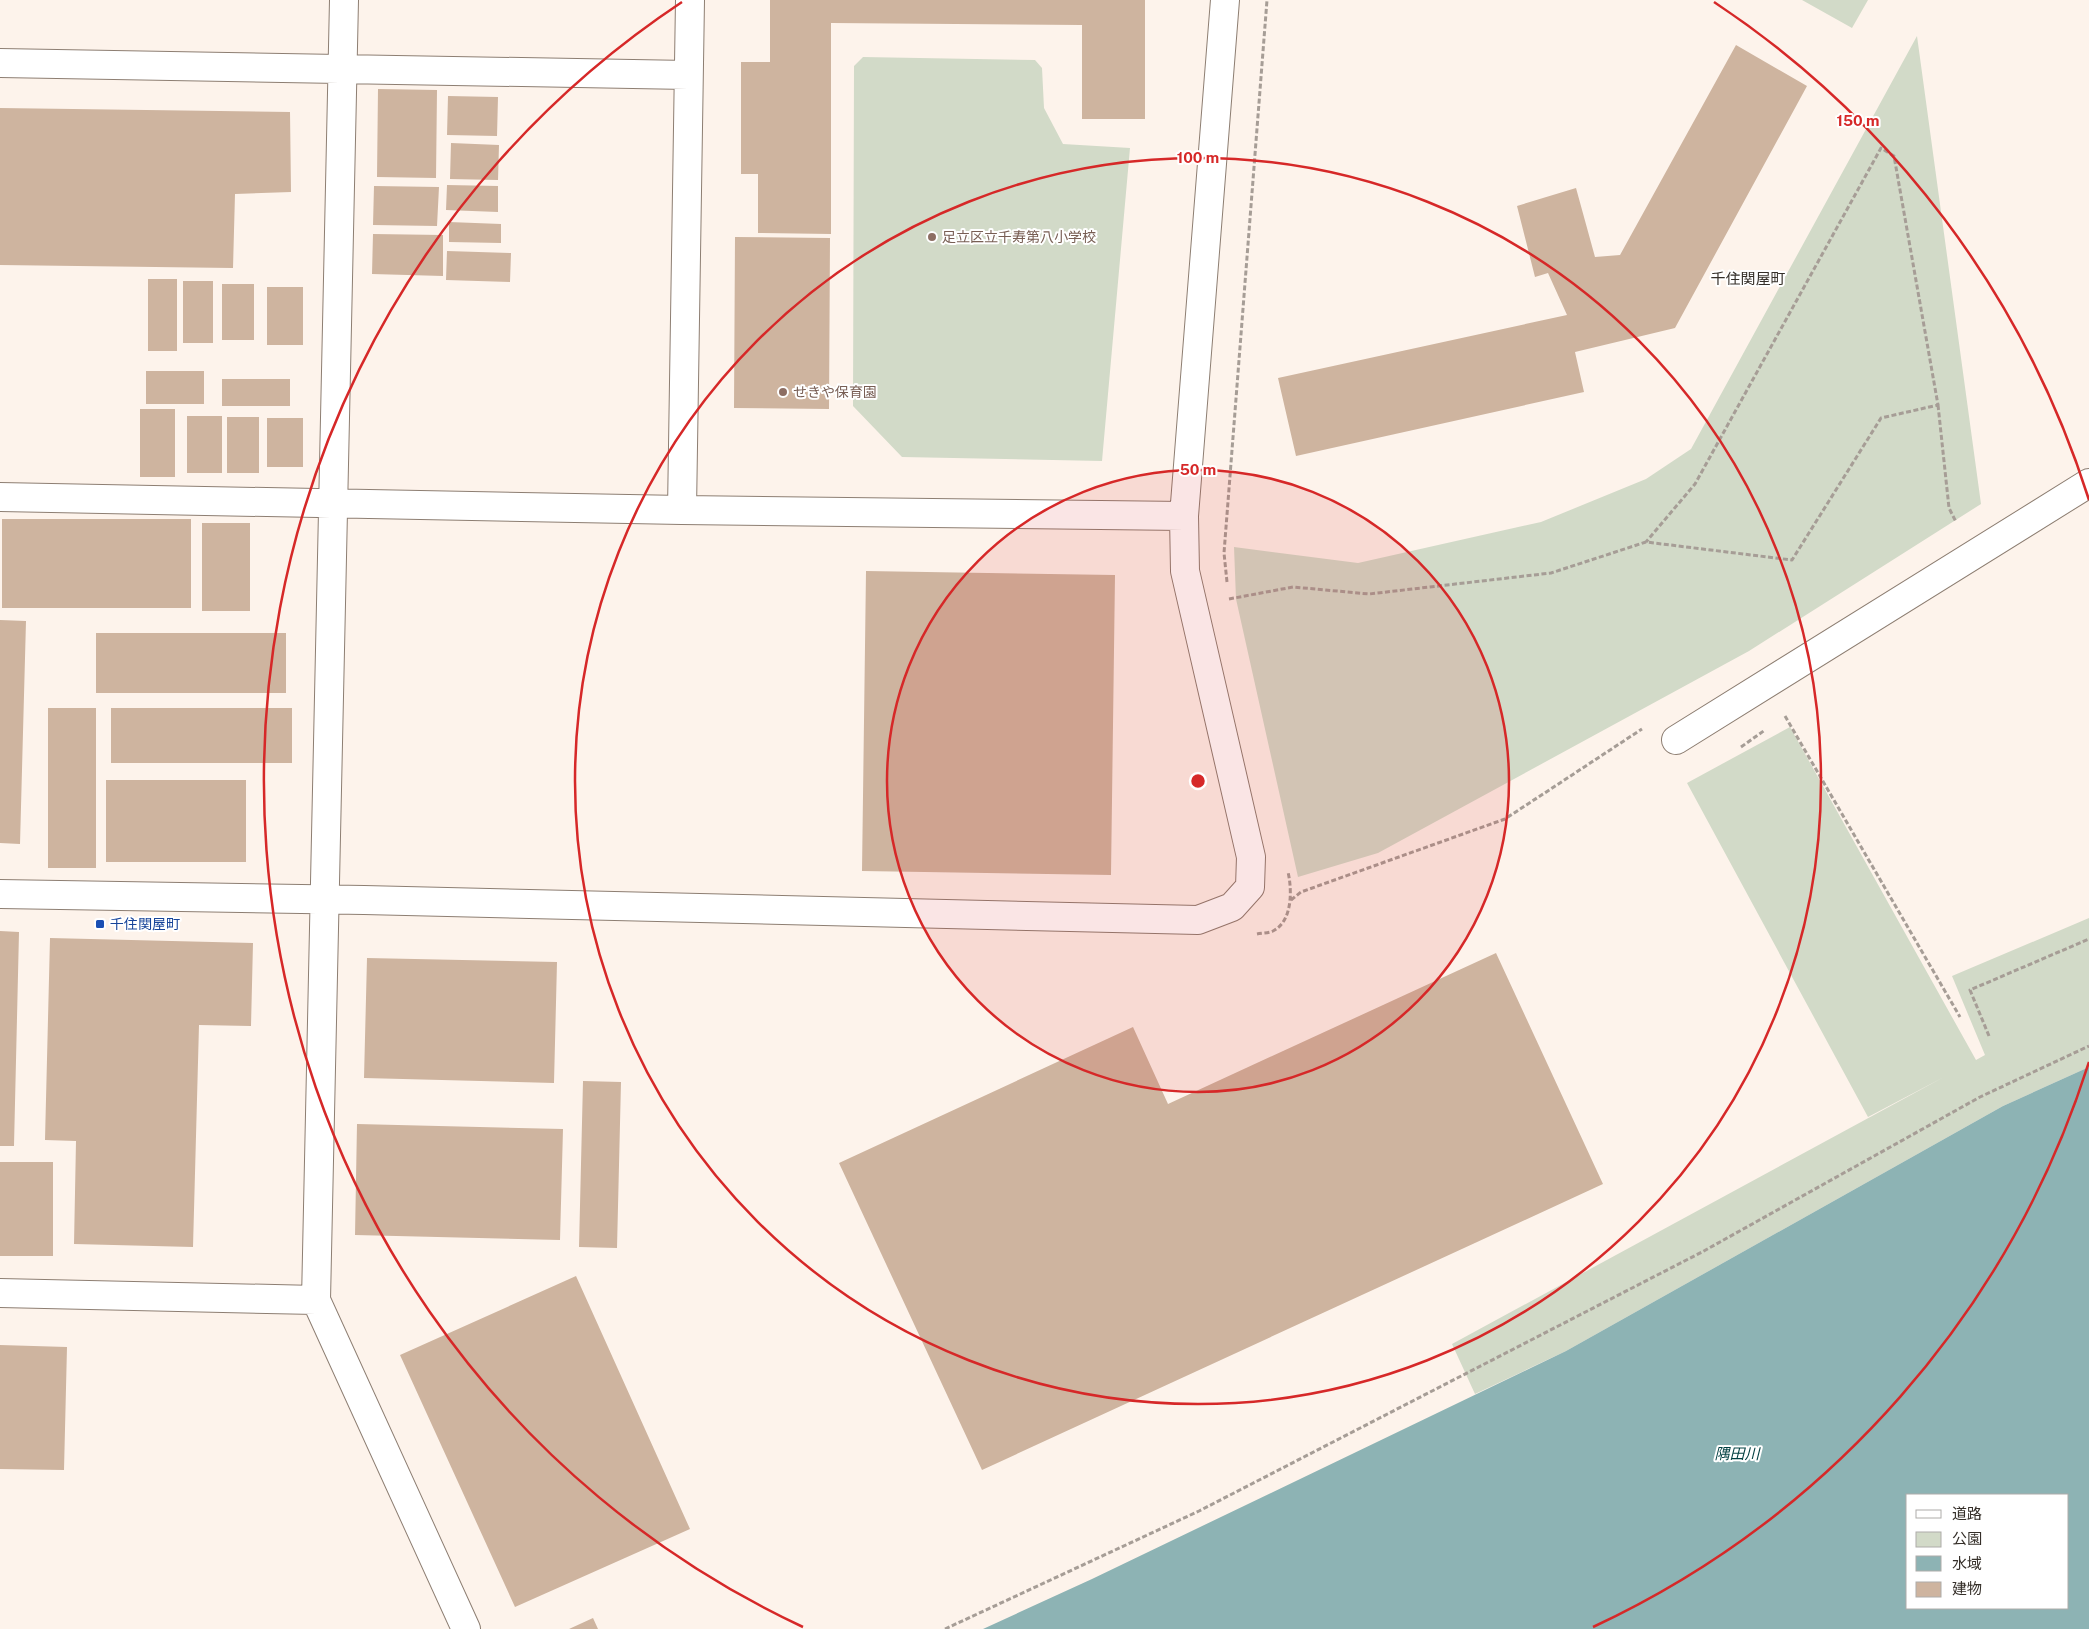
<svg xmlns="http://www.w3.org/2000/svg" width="2089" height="1629" font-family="'Public Sans','Noto Sans JP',sans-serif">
<rect width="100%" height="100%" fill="#fdf3eb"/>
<!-- green -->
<path fill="#d2dac8" d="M1802,0H1868L1852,28Z
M1917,36L1981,504L1749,651L1378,853L1298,877L1236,599L1234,547L1358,563L1541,522L1646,479L1691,449Z
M863,57L1035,60L1042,68L1044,108L1063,144L1130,148L1102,461L902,457L853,406L854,66Z
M1790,727L1976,1060L1985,1055L1952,976L2089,918V1067L2003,1106L1566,1351L1475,1394L1452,1344L1944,1077L1868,1117L1687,783Z"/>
<!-- water -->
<path fill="#8db3b4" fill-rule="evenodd" d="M2089,1067V1629H983L1092,1579L1566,1351L2003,1106ZM1908,1495H2068V1608H1908Z"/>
<!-- building -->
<path fill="#ceb49f" d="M770,0H1145V119H1082V25L831,23V234L758,233V174H741V62H770Z
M1736,45L1807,86L1675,328L1575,352L1584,392L1296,456L1278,378L1567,315L1548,273L1535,277L1517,206L1576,188L1595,257L1620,255Z
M378,89L437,90L436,178L377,177Z
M448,96L498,97L497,136L447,135Z
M0,108L290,112L291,192L235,194L233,268L0,265Z
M451,143L499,145L498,180L450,179Z
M447,185L498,186V212L446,210Z
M374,186L439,187L437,226L373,225Z
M449,222L501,224V243L449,242Z
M373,234L443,235V276L372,274Z
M735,237L830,238L829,409L734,408Z
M447,251L511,253L510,282L446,280Z
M148,279H177V351H148Z
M183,281H213V343H183Z
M222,284H254V340H222Z
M267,287H303V345H267Z
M146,371H204V404H146Z
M222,379H290V406H222Z
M140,409H175V477H140Z
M187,416H222V473H187Z
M227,417H259V473H227Z
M267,418H303V467H267Z
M2,519H191V608H2Z
M202,523H250V611H202Z
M866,571L1115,575L1111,875L862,871Z
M0,620L26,621L20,844L0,843Z
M96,633H286V693H96Z
M48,708H96V868H48Z
M111,708H292V763H111Z
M106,780H246V862H106Z
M0,931L19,932L14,1146H0Z
M50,938L253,943L251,1026L199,1025L193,1247L74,1244L76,1141L45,1140Z
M1496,953L1603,1184L982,1470L839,1163L1133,1027L1168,1104Z
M367,958L557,962L554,1083L364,1078Z
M583,1081L621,1082L617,1248L579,1247Z
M357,1124L563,1129L560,1240L355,1235Z
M0,1162H53V1256H0Z
M576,1276L690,1529L515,1607L400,1355Z
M0,1345L67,1347L64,1470L0,1469Z
M593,1618L598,1629H569Z"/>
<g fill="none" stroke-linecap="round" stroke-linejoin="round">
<defs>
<path id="minor" d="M344,0L316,1300L466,1629
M0,63L688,75
M0,497L682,510L1184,516
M682,510L690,0
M1676,740L2089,483
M0,894L364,900L1198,920L1232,907L1250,887L1251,857L1185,571L1184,516L1225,0
M0,1293L316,1300"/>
</defs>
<!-- minor casing -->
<use href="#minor" stroke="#8d7e72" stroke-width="30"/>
<!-- path -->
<path stroke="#a69d96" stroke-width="3" stroke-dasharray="5 2.5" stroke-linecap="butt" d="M1938,405L1949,508L1956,522
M1227,582L1224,553L1267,0
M1229,599L1293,587L1369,594L1551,573L1646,542L1792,560L1881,418L1938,405L1894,156L1881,148L1695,484L1646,542
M1785,716L1960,1017
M1741,747L1765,730
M1291,900L1301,892L1505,819L1642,729
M1257,934C1262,933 1269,933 1273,931C1293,921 1292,889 1288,872
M1989,1036L1970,990L2089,939
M945,1629L1199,1511L1702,1252L1980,1097L2089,1046"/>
<!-- minor -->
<use href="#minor" stroke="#fff" stroke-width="28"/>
</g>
<!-- distance rings -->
<circle cx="1198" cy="781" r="311" fill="#d62828" fill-opacity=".12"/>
<g fill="none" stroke="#d62828" stroke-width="2.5">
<circle cx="1198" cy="781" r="311"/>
<circle cx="1198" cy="781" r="623"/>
<path d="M2089 1062A934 934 0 0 1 1593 1627M803 1627A934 934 0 0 1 682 2M1714 2A934 934 0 0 1 2089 500"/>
</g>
<!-- markers -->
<g fill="#8d6e63" stroke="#fff" stroke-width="2">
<circle cx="932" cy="237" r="5"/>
<circle cx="783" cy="392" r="5"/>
</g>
<rect fill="#1a4fb4" stroke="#fff" stroke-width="2" x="95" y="919" width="10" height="10" rx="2.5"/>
<g text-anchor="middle" stroke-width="4" stroke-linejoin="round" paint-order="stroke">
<!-- education labels -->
<g font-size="14" fill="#785e54" stroke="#fff" text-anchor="start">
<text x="942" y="242">足立区立千寿第八小学校</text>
<text x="793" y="397">せきや保育園</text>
</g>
<!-- transit labels -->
<g font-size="14" fill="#164399" stroke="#fff" text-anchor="start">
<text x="110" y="929">千住関屋町</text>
</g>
<!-- neighbourhood labels -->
<g font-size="15" fill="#352f29" stroke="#fff">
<text x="1748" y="284">千住関屋町</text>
</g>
<!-- water labels -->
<g font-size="15" font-style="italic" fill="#003f41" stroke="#fff">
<text x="1737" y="1459">隅田川</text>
</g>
</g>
<circle cx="1198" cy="781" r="8" fill="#d62828" stroke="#fff" stroke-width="2.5"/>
<g font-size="15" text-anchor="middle" font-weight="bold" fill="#d62828" stroke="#fff" stroke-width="4" stroke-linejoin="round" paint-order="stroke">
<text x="1858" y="126">150 m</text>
<text x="1198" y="163">100 m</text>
<text x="1198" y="475">50 m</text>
</g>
<!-- legend -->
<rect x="1906" y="1494" width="162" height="115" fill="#ffffff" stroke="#aeaca9"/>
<rect x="1916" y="1510" width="25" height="8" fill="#ffffff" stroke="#aeaca9"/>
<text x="1952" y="1519" font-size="15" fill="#352f29">道路</text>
<rect x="1916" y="1532" width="25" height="15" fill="#d2dac8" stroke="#aeaca9"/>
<text x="1952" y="1544" font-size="15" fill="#352f29">公園</text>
<rect x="1916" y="1556" width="25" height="15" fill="#8db3b4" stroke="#aeaca9"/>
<text x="1952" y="1569" font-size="15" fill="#352f29">水域</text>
<rect x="1916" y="1582" width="25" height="15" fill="#ceb49f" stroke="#aeaca9"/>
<text x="1952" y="1594" font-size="15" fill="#352f29">建物</text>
</svg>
